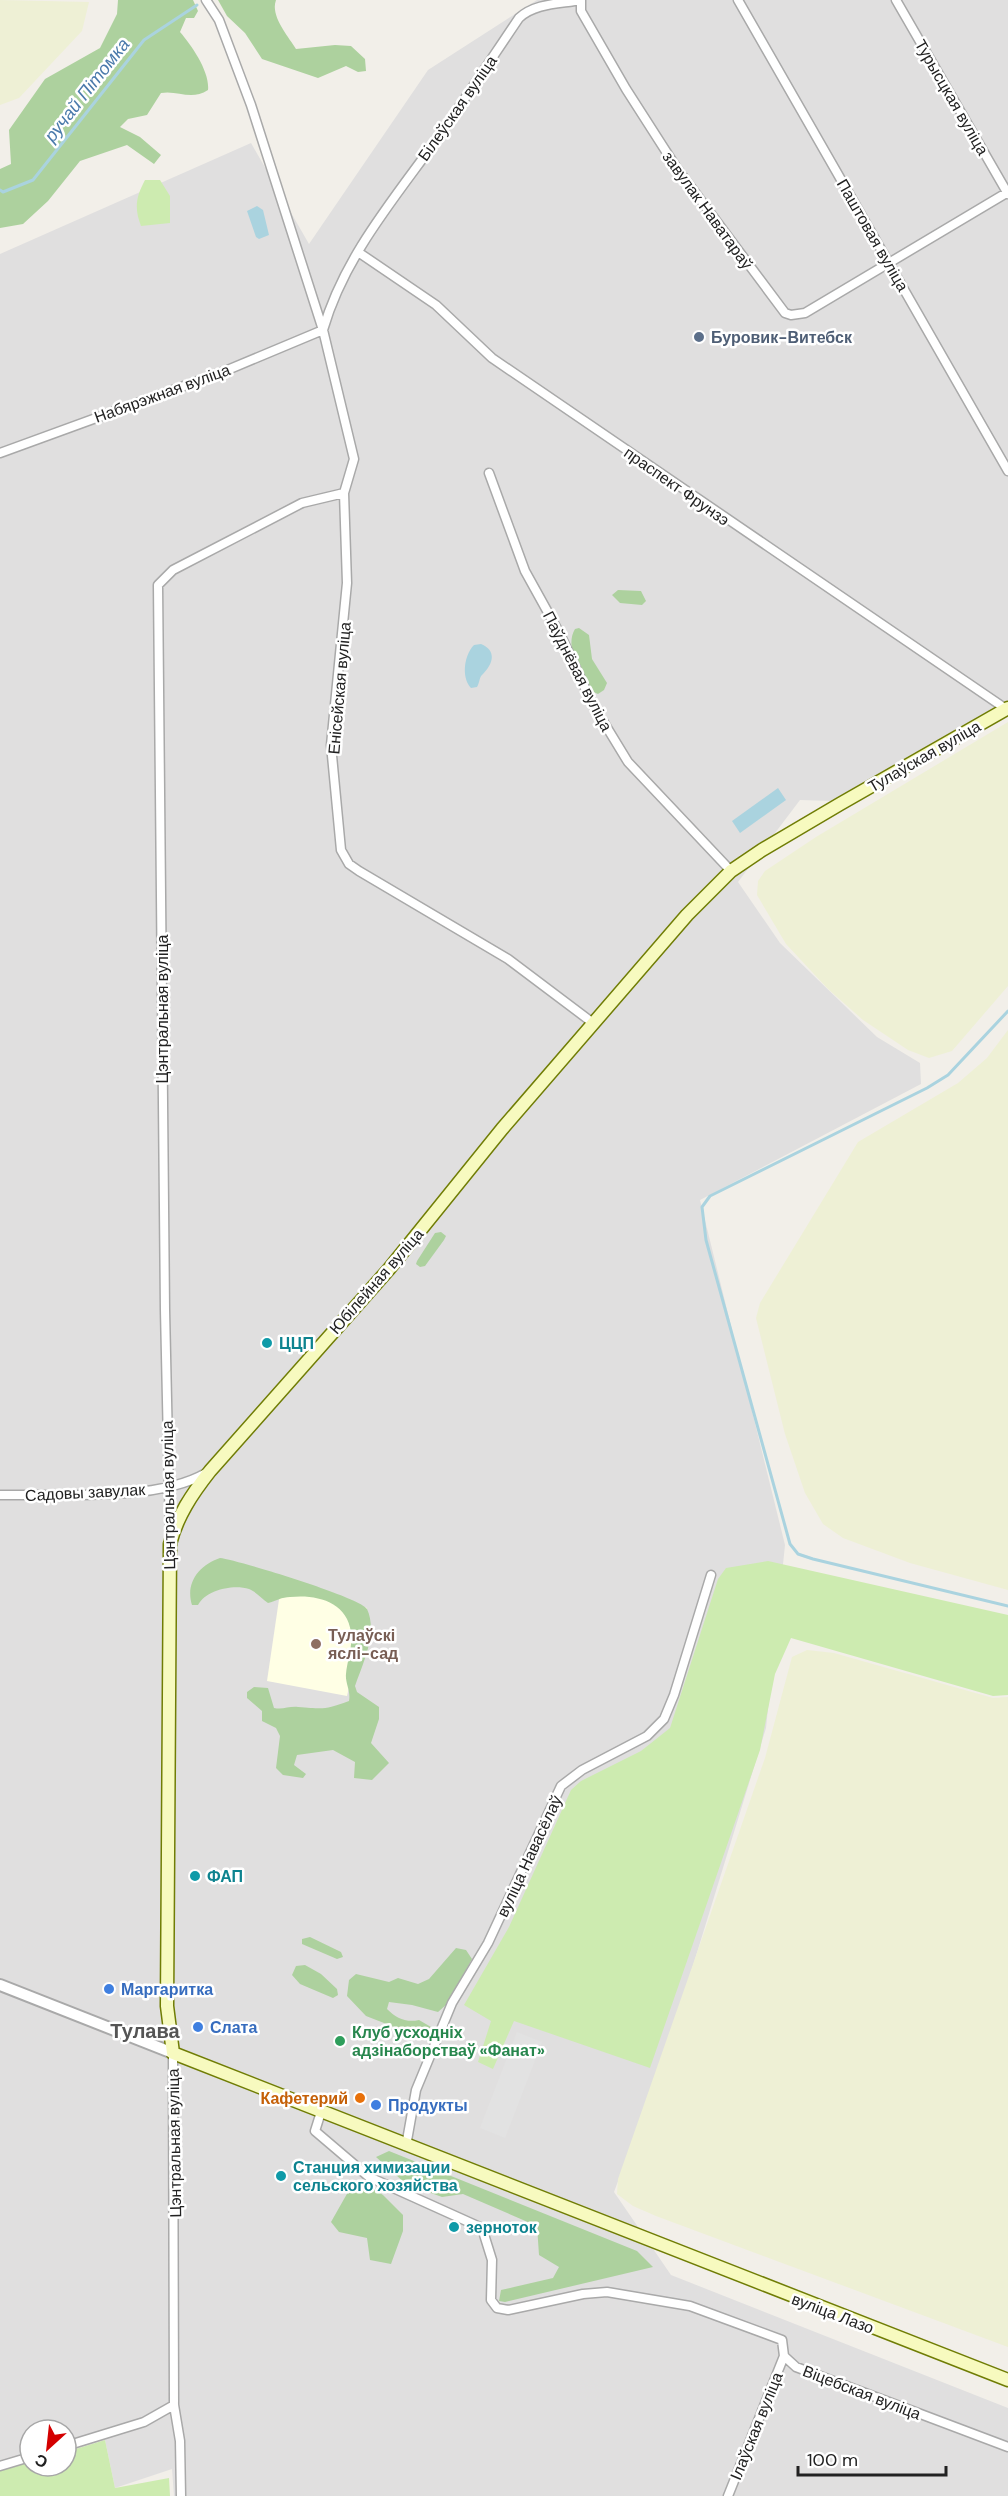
<svg xmlns="http://www.w3.org/2000/svg" width="1008" height="2496" font-family="'DM Sans',sans-serif">
<rect width="100%" height="100%" fill="#f2efe9"/>
<!-- residential -->
<path fill="#e0dfdf" d="M537,0H1008V700L833,801L800,800L738,882L780,943L877,1037L920,1063L921,1084L700,1200L785,1545L766,1728L668,2047L614,2192L671,2275L1008,2408V2496H174L172,2469L115,2488L105,2440L66,2452V2430H30V2462L0,2471V254L251,143L309,244L428,70Z"/>
<!-- education -->
<path fill="#ffffe5" d="M281,1586L367,1608L347,1696L267,1681Z"/>
<!-- farmland -->
<path fill="#eef0d5" d="M0,0L89,2L82,31L19,98L0,105Z
M1008,722V986L952,1051L929,1058L908,1050L863,1020L828,989L786,944L757,895L758,881L765,871L816,837Z
M1008,1030V1590L910,1563L843,1538L823,1524L805,1493L785,1434L756,1318L760,1303L858,1142L958,1083L987,1058Z
M807,1650L834,1653L993,1698L1008,1697V2347L656,2216L633,2206L617,2194L618,2179L765,1758L792,1657Z"/>
<!-- grass -->
<path fill="#cdebb0" d="M145,180H160L170,196V223L141,226C134,208 136,197 145,180Z
M768,1561L1008,1615V1695L993,1696L791,1638L775,1674L760,1750L650,2068L514,2021L493,2069L478,2062L491,2021L464,2005L509,1927L571,1790L581,1781L641,1751L670,1728L718,1579L726,1568Z
M105,2440L115,2488L169,2478L170,2496H0V2471L30,2462V2466H66V2452Z"/>
<!-- forest -->
<path fill="#add19e" d="M118,0H193L198,11L194,18H186L180,32C192,46 210,72 208,90C191,101 178,90 161,93L147,115L128,119L120,127L140,137L161,155L154,164L127,145L80,161L48,201L23,224L0,228V169L11,164L9,130L45,79L100,48L117,14Z
M218,0H276C270,16 288,36 296,49L335,45L351,46L365,59L366,71L358,72L346,66L318,78L262,59L245,33L227,16Z
M618,590L641,591L646,601L642,605L620,603L612,595Z
M579,628L589,635L592,659L607,683L604,690L598,694L589,690C581,673 564,647 575,629Z
M441,1232L446,1236L444,1240L425,1266L420,1267L416,1264L417,1261L435,1233Z
M220,1558C238,1560 362,1598 367,1609C378,1633 363,1663 355,1686L357,1692L379,1707V1719L371,1743L389,1763L372,1780L354,1778L355,1762L333,1750L297,1755L294,1765L306,1774L303,1778L283,1775L276,1768L280,1736L276,1728L262,1721V1711L247,1698V1692L254,1687L268,1688L274,1708C283,1710 289,1706 298,1707C325,1709 324,1710 349,1701C351,1691 345,1683 346,1674C347,1661 353,1646 351,1632C347,1602 317,1594 290,1597C282,1597 276,1601 268,1603C262,1599 255,1591 249,1589C233,1584 206,1590 198,1605H192C185,1583 199,1565 220,1558Z
M310,1937L341,1952L343,1957L337,1959L302,1944V1939Z
M456,1948L466,1950L472,1959L447,2004L438,2012L412,2005L389,2002L387,2009C396,2018 406,2023 419,2020L431,2027L427,2034L420,2037L366,2016L347,1996L349,1980L356,1974L389,1982L398,1978L418,1984L429,1979Z
M305,1965L321,1974L337,1989L338,1995L333,1998L300,1984L292,1975L296,1966Z
M389,2151L637,2251L653,2267L505,2302L499,2301L501,2290L553,2278L559,2267L539,2255L537,2226L463,2194L442,2197L406,2184L376,2157Z
M362,2181L383,2195L403,2215V2231L391,2264L370,2260L367,2238L339,2232L331,2222L348,2192Z"/>
<!-- parking -->
<path fill="#e2e2e2" d="M517,2032L542,2042L505,2138L480,2128Z"/>
<!-- water -->
<path fill="#aad3df" d="M257,206L263,210L269,235L259,239L256,237L247,211Z
M481,644C498,651 492,665 483,674C479,677 480,682 477,687L471,688C461,678 464,655 474,645Z
M778,788L786,800L740,833L732,821Z"/>
<g fill="none" stroke-linecap="round" stroke-linejoin="round">
<!-- stream -->
<path stroke="#aad3df" stroke-width="3" d="M0,190L3,192L33,180L144,40L197,5
M1008,1011L948,1075L927,1088L710,1196L702,1207L706,1240L790,1544L798,1554L813,1559L1008,1606"/>
<defs>
<path id="minor" d="M206,0L219,20L251,105L323,330L354,459L344,493L347,583L331,745L341,850L349,864L359,871L508,959L593,1023
M581,0V11L626,89L676,167L785,313L791,315L805,313L1008,192
M738,0L1008,471
M896,0L1008,194
M358,252L436,305L492,358L1006,709
M323,330C344,257 394,199 437,139C465,99 492,58 519,18C535,3 560,4 581,0
M0,453L225,371L323,330
M489,473L525,571L561,636L592,703L628,762L731,871
M0,1495C57,1494 157,1502 206,1473
M170,1535L165,1310L158,585L173,570L302,503L344,493
M173,2053L174,2405L180,2441L181,2496
M321,2112L315,2131L369,2177L482,2228L492,2260L491,2300L497,2308L508,2310L583,2294L607,2292L690,2306L782,2340L784,2356L796,2367L1008,2447
M406,2146L416,2090L452,2003L488,1943L561,1786L582,1770L647,1736L664,1719L674,1695L711,1575
M66,2446L144,2422L174,2405
M0,2466L30,2457
M728,2496L784,2356"/>
<path id="tertiary" d="M0,1985L173,2053"/>
<path id="secondary" d="M1008,708L840,804L762,850L731,871L687,915L502,1129L389,1269L210,1471C192,1494 177,1516 170,1544L167,2006L173,2053L1008,2380"/>
</defs>
<!-- minor casing -->
<use href="#minor" stroke="#a9a9a9" stroke-width="11"/>
<!-- tertiary casing -->
<use href="#tertiary" stroke="#a9a9a9" stroke-width="14"/>
<!-- secondary casing -->
<use href="#secondary" stroke="#707d05" stroke-width="15"/>
<!-- minor -->
<use href="#minor" stroke="#fff" stroke-width="8"/>
<!-- tertiary -->
<use href="#tertiary" stroke="#fff" stroke-width="10"/>
<!-- secondary -->
<use href="#secondary" stroke="#f7fabf" stroke-width="12"/>
</g>
<!-- markers -->
<circle fill="#5c6f8a" stroke="#fff" stroke-width="2" cx="699" cy="337" r="6"/>
<g fill="#0f9aa8" stroke="#fff" stroke-width="2">
<circle cx="267" cy="1343" r="6"/>
<circle cx="195" cy="1876" r="6"/>
<circle cx="281" cy="2176" r="6"/>
<circle cx="454" cy="2227" r="6"/>
</g>
<circle fill="#8d6e63" stroke="#fff" stroke-width="2" cx="316" cy="1644" r="6"/>
<g fill="#3f7fe0" stroke="#fff" stroke-width="2">
<circle cx="109" cy="1989" r="6"/>
<circle cx="198" cy="2027" r="6"/>
<circle cx="376" cy="2105" r="6"/>
</g>
<circle fill="#2e9e5b" stroke="#fff" stroke-width="2" cx="340" cy="2041" r="6"/>
<circle fill="#e8710a" stroke="#fff" stroke-width="2" cx="360" cy="2098" r="6"/>
<g text-anchor="middle" stroke-width="5" stroke-linejoin="round" paint-order="stroke">
<!-- street labels -->
<g font-size="16" fill="#222" stroke="#fff">
<text transform="translate(952 97) rotate(60)" y="6">Турысцкая вуліца</text>
<text transform="translate(457 108) rotate(-55)" y="6">Білеўская вуліца</text>
<text transform="translate(708 210) rotate(54)" y="6">завулак Наватараў</text>
<text transform="translate(873 235) rotate(60)" y="6">Паштовая вуліца</text>
<text transform="translate(162 393) rotate(-20)" y="6">Набярэжная вуліца</text>
<text transform="translate(677 486) rotate(35)" y="6">праспект Фрунзэ</text>
<text transform="translate(578 671) rotate(63)" y="6">Паўднёвая вуліца</text>
<text transform="translate(339 688) rotate(-85)" y="6">Енісейская вуліца</text>
<text transform="translate(924 756) rotate(-30)" y="6">Тулаўская вуліца</text>
<text transform="translate(162 1009) rotate(-90)" y="6">Цэнтральная вуліца</text>
<text transform="translate(376 1281) rotate(-49)" y="6">Юбілейная вуліца</text>
<text transform="translate(85 1492) rotate(-3)" y="6">Садовы завулак</text>
<text transform="translate(168 1495) rotate(-91)" y="6">Цэнтральная вуліца</text>
<text transform="translate(529 1856) rotate(-65)" y="6">вуліца Навасёлаў</text>
<text transform="translate(174 2143) rotate(-91)" y="6">Цэнтральная вуліца</text>
<text transform="translate(833 2313) rotate(21)" y="6">вуліца Лазо</text>
<text transform="translate(862 2392) rotate(21)" y="6">Віцебская вуліца</text>
<text transform="translate(756 2426) rotate(-68)" y="6">Ілаўская вуліца</text>
</g>
<!-- service labels -->
<g font-size="16" font-weight="bold" fill="#4e5e75" stroke="#fff" text-anchor="start">
<text x="711" y="343">Буровик-Витебск</text>
</g>
<!-- culture labels -->
<g font-size="16" font-weight="bold" fill="#0d838f" stroke="#fff" text-anchor="start">
<text x="279" y="1349">ЦЦП</text>
<text x="207" y="1882">ФАП</text>
<text x="293" y="2173">Станция химизации<tspan x="293" dy="18">сельского хозяйства</tspan></text>
<text x="466" y="2233">зерноток</text>
</g>
<!-- education labels -->
<g font-size="16" font-weight="bold" fill="#785e54" stroke="#fff" text-anchor="start">
<text x="328" y="1641">Тулаўскі<tspan x="328" dy="18">яслі-сад</tspan></text>
</g>
<!-- shop labels -->
<g font-size="16" font-weight="bold" fill="#366cbe" stroke="#fff" text-anchor="start">
<text x="121" y="1995">Маргаритка</text>
<text x="210" y="2033">Слата</text>
<text x="388" y="2111">Продукты</text>
</g>
<!-- leisure labels -->
<g font-size="16" font-weight="bold" fill="#27864d" stroke="#fff" text-anchor="start">
<text x="352" y="2038">Клуб усходніх<tspan x="352" dy="18">адзінаборстваў «Фанат»</tspan></text>
</g>
<!-- food labels -->
<g font-size="16" font-weight="bold" fill="#c56008" stroke="#fff" text-anchor="end">
<text x="348" y="2104">Кафетерий</text>
</g>
<!-- water labels -->
<g font-size="18" font-style="italic" fill="#4a7aab" stroke="#fff">
<text transform="translate(87 90) rotate(-52)" y="6">ручай Пітомка</text>
</g>
<!-- quarter labels -->
<g font-size="20" font-weight="bold" fill="#555" stroke="#fff">
<text x="145" y="2038">Тулава</text>
</g>
</g>
<!-- north arrow -->
<g transform="translate(48 2448) rotate(207)"><circle r="28" fill="#ffffff" stroke="#a7a7a7" stroke-width="1.5"/>
<path d="M0-4.5L10 22L0 15L-10 22Z" fill="#d40000"/>
<text y="-9" font-size="16" font-weight="bold" text-anchor="middle" fill="#222222">С</text>
</g>
<!-- scale -->
<path d="M798 2466v9h148v-9" fill="none" stroke="#222222" stroke-width="3"/>
<text x="807" y="2466" font-size="18" fill="#222222" stroke="#ffffff" stroke-width="4.5" paint-order="stroke">100 m</text>
</svg>
